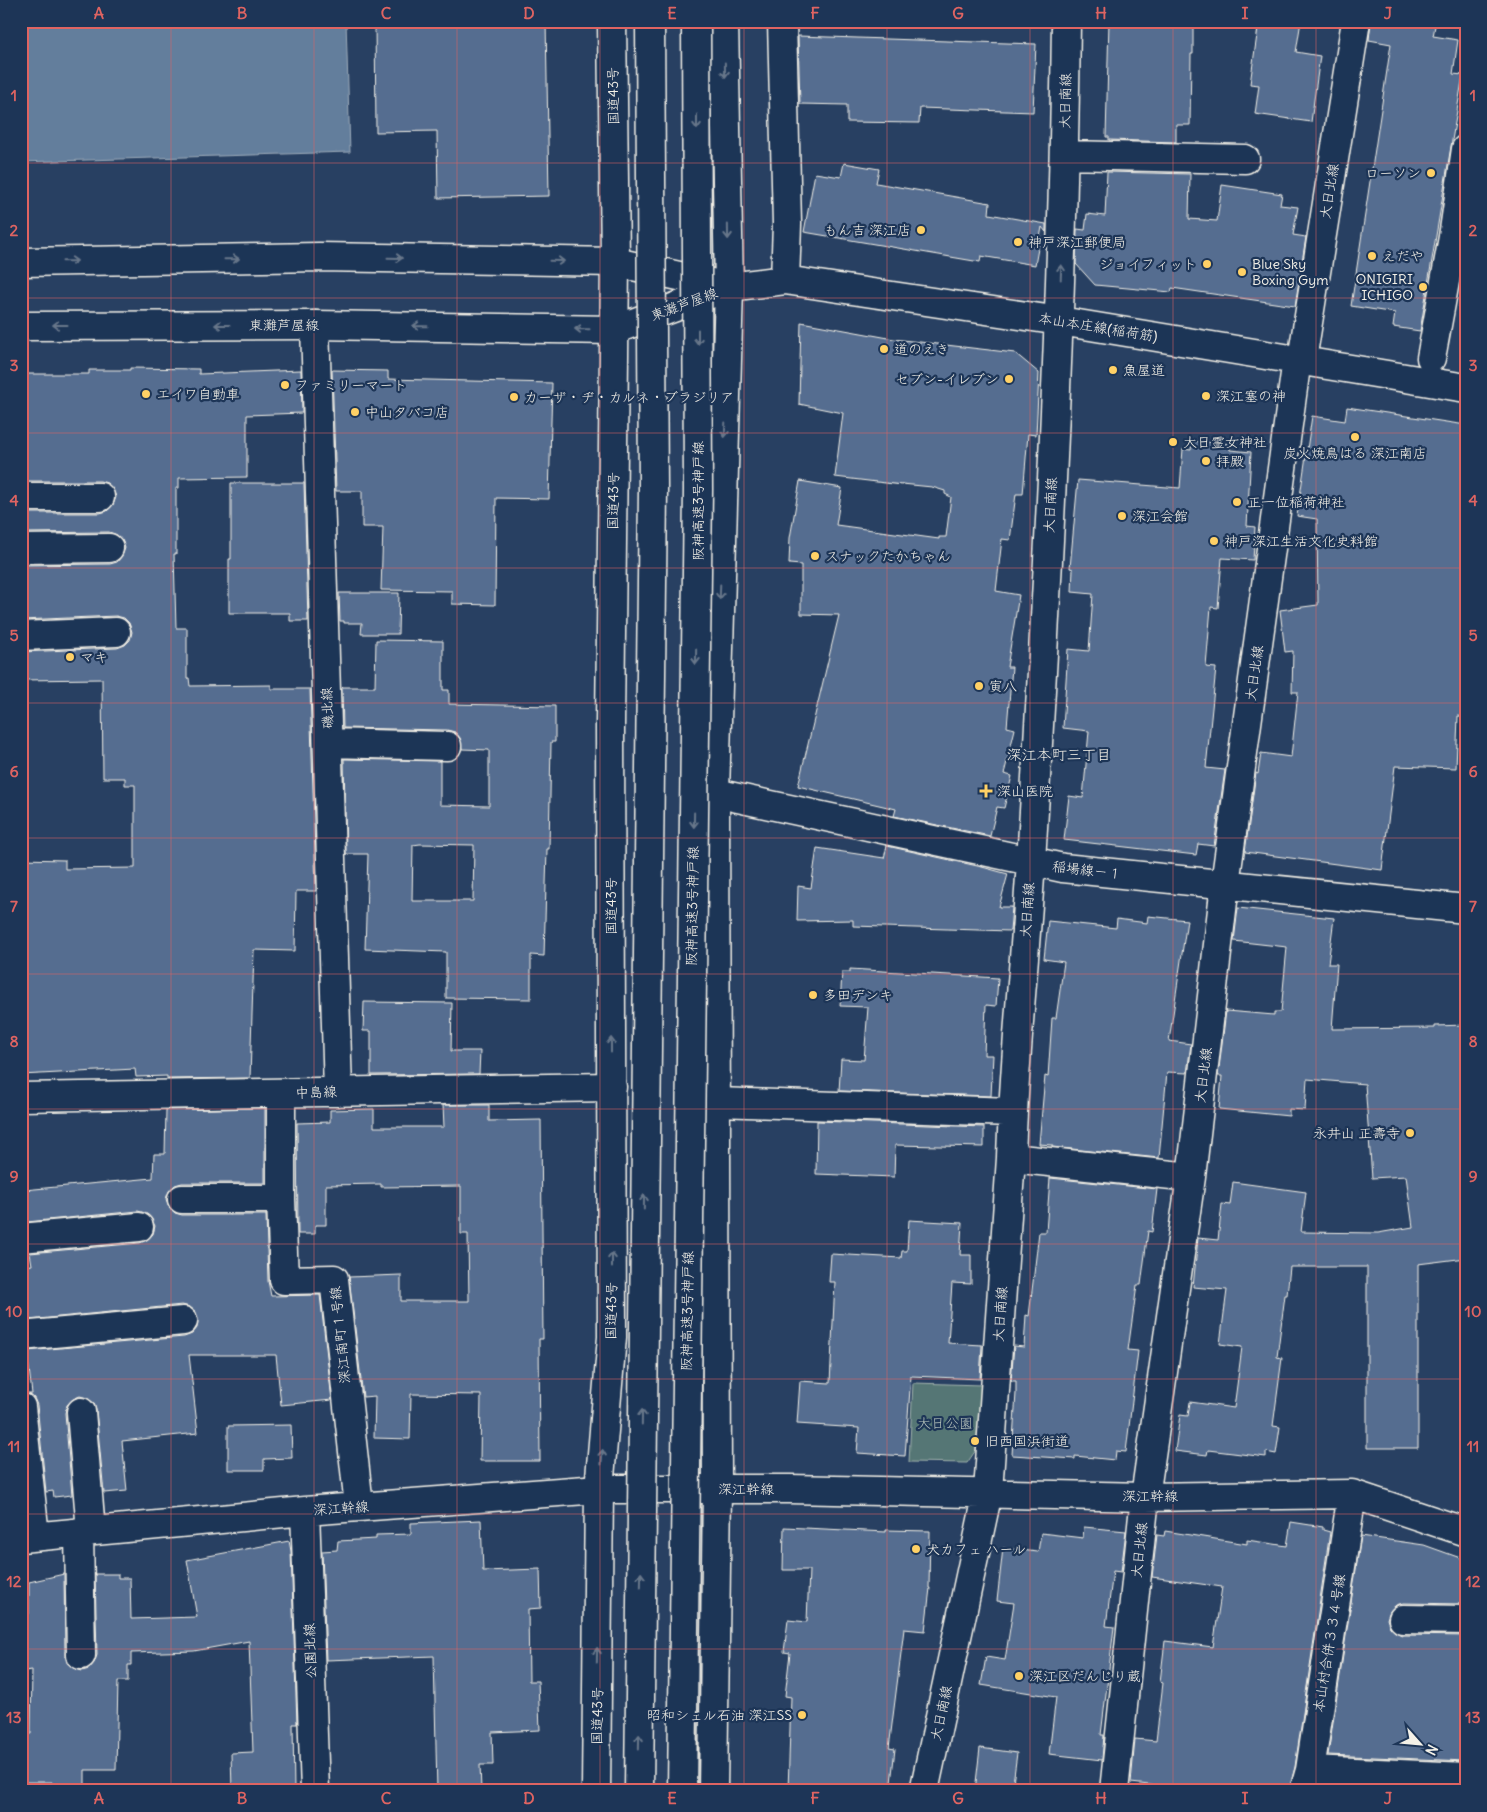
<svg xmlns="http://www.w3.org/2000/svg" width="1487" height="1812" font-family="Delius,'Klee One',sans-serif">
<rect width="100%" height="100%" fill="#284062"/>
<filter id="ink" filterUnits="userSpaceOnUse"><feTurbulence type="fractalNoise" baseFrequency=".02" numOctaves="2"/><feDisplacementMap in="SourceGraphic" scale="10" xChannelSelector="R" yChannelSelector="G"/><feConvolveMatrix kernelMatrix="1 2 1 2 8 2 1 2 1" color-interpolation-filters="sRGB"/></filter>
<g filter="url(#ink)">
<!-- green -->
<path fill="#557675" stroke="#a4b4ae" d="M913,1383L982,1385L978,1447L967,1463L909,1462Z"/>
<!-- water -->
<path fill="#647e9c" stroke="#9eacba" d="M21,21H346L350,152L21,162Z"/>
<!-- building -->
<path fill="#556d90" stroke="#f4f1e8" fill-rule="evenodd" d="M375,21H546L549,196L438,198L437,131L376,132Z
M1109,21H1193V54H1191L1190,125H1176V142L1109,140V137H1106Z
M1259,21H1301L1296,52L1320,56L1311,122L1255,114L1259,85L1250,84Z
M1371,21H1436L1433,36L1458,40L1453,74L1463,75L1420,331L1393,327L1395,313L1351,306L1391,44L1369,40Z
M798,36L1036,44L1033,112L920,108L919,123L847,122V105L800,104Z
M844,163L879,169L876,183L990,203L989,214L1046,224V232L1042,227L1035,265L981,256L980,262L804,232L815,173L841,177Z
M1107,172L1190,174L1189,219L1217,221L1222,185L1282,194L1280,205L1298,207L1293,235L1306,237L1295,306L1172,288L1171,292L1095,285L1076,264L1077,229L1085,230L1087,214L1105,216Z
M801,322L894,339L1015,353L1039,373L1036,435L1028,434L1023,494H1016L1010,540L1002,539L996,591L1019,595L1007,667H1012L1007,727L1015,729L1004,774L1012,776L1004,808L997,807L990,836L894,816L896,809L798,786L839,615L801,614V565L789,564L790,538L800,481L842,488L836,525L939,539V537H946L951,497L945,494V491L932,487L902,484V485L835,477L843,413L799,404Z
M130,368L199,369V374L301,370L302,413L247,415V477L179,478V488H176V554H174L176,628H187V678H189L190,686L271,685V689H310L316,891H296L295,951L254,950L250,1078L167,1079V1076L136,1077L135,1069L21,1075V859L65,860V869L135,868V785H125V778H103L102,679L21,680V652L117,648L125,645L130,640L132,632L129,623L124,618L116,616L21,620V565L110,564L117,562L122,556L125,548L122,540L117,535L109,532L21,533V513H100L107,511L113,505L116,497L113,489L107,483L100,481H21V374H89V370H130Z
M332,370L388,371V379L552,383L549,499L496,498L495,605L452,604V591L381,590L383,527H362V491H336Z
M1347,407L1466,425V717L1458,716L1456,768L1395,766L1382,870L1245,852L1256,773L1258,774L1261,753L1291,757L1298,692H1292L1293,651L1285,652L1280,610L1318,605L1317,519L1297,516L1312,416L1345,421Z
M1192,441L1230,444V450L1251,452L1247,526L1255,527L1253,560L1222,558L1218,608L1211,607L1206,667L1216,668L1206,768L1225,770L1214,846L1198,844L1196,855L1064,840L1069,796L1083,798L1089,731L1063,728L1068,649L1089,651L1093,594L1072,592L1073,569L1070,568L1078,480L1180,488L1183,449L1191,450Z
M231,483H304L308,621H290V613H229V559H231Z
M339,593H399L398,634H361L362,623H344V621H340Z
M376,640L443,641V690H449V704L555,706V742H551L549,849H547L544,956L531,955V999L446,998V952L365,949L368,854H346L344,759L440,761V805L489,806V750L462,749L460,738L455,732L447,730L343,728L342,688L343,687H375ZM420,844L474,845L473,901H412L413,845Z
M887,846L982,867L1008,874L999,907H1012L1010,931L853,926V920L797,921L798,886L811,888L817,848L884,858Z
M1238,908L1334,918L1328,964H1337L1332,1029L1435,1028V1026L1466,1025V1258L1418,1264V1448H1367V1267H1290L1287,1295H1285L1277,1357L1282,1358L1273,1426L1280,1427L1276,1454L1266,1452V1457L1208,1450L1207,1455L1175,1451L1180,1415L1188,1416L1190,1402L1234,1408L1242,1347L1220,1344L1227,1290L1193,1287L1198,1238L1218,1240L1222,1204L1230,1205L1233,1182L1306,1192L1301,1232L1378,1233L1413,1227L1406,1176L1372,1178L1365,1084L1307,1079L1305,1110L1289,1109V1116L1219,1109L1222,1076H1218L1226,1011L1274,1015V1012H1281L1287,947L1234,941Z
M1148,916L1187,920L1169,1041L1191,1044L1187,1073L1167,1072L1159,1158L1052,1147V1145L1039,1144L1045,1076L1048,1077L1052,1018H1056L1064,962L1044,959L1048,921L1116,928L1117,919L1147,923Z
M850,969L998,978L996,1006L986,1005L984,1055H993L991,1096L839,1091L841,1059L864,1060L868,1007L840,1006L842,972H850Z
M364,1002L452,1003L451,1051H480L479,1074L371,1075V1031H363Z
M443,1105H489V1121L541,1120L543,1339H539L540,1461H480L481,1395L411,1394L410,1439L374,1438L375,1396L363,1397L349,1277L401,1275V1301H469L468,1234H461V1186L381,1187V1184L326,1185V1225H315V1234H298L297,1123L330,1122V1110L374,1109V1127H444Z
M265,1108V1183H182L175,1185L169,1191L166,1199L169,1207L175,1213L182,1215H266L268,1281L271,1296L320,1295L332,1400L281,1405L276,1355H189L198,1433L122,1441L127,1491L104,1493L96,1410L94,1403L87,1398L80,1396L73,1399L67,1405L65,1413L72,1495L54,1497L53,1491L46,1492L37,1405L34,1398L29,1394H32L27,1351L184,1337L192,1334L197,1328L198,1319L196,1312L190,1307L182,1305L28,1320L24,1290L27,1289L25,1266L32,1265L30,1253L140,1243L148,1239L153,1234L155,1226L151,1218L145,1213L138,1211L27,1222L24,1190L153,1178L154,1154H165L166,1110Z
M817,1121L984,1127V1147L895,1145L894,1177L816,1174Z
M1050,1178L1157,1189L1152,1232L1148,1231L1141,1285H1137L1128,1350L1138,1351L1126,1452L1116,1451L1115,1460L1075,1456V1459L1012,1455L1016,1393V1381H1011L1014,1346L1024,1347L1026,1315L1029,1316L1039,1232H1046Z
M909,1220L962,1223L960,1255H971V1284L952,1283L948,1343L982,1345L980,1379L911,1376L905,1456L857,1453L859,1428L797,1424L800,1381L830,1383L835,1282H829L831,1254L901,1258L902,1251H907Z
M291,1425L292,1458L264,1459V1470H228V1426Z
M481,1520L483,1571L540,1569L541,1608L528,1609L529,1681H538L540,1730L492,1732L493,1765H480L481,1790L437,1791L434,1656L326,1660L322,1551L337,1550L338,1541L376,1539V1535L411,1534V1523Z
M1291,1522L1323,1527V1530L1330,1532L1295,1767L1289,1791H1176V1788L1131,1783L1135,1739L1156,1741L1163,1683L1160,1682L1165,1641L1213,1647L1222,1587L1152,1577L1157,1535L1164,1536L1165,1531L1247,1544V1540L1287,1546Z
M784,1527L886,1532V1530L930,1531L929,1588H930L925,1631L904,1629L889,1748L895,1749L890,1791H788L791,1697L785,1696L790,1653L784,1652L788,1620L807,1622L809,1570H783Z
M1084,1527L1126,1531L1121,1572L1113,1571L1106,1626L1114,1627L1101,1735H1104L1102,1760L1049,1754L1056,1697L981,1685L986,1657L1005,1660L1014,1603L997,1601L1003,1548L1038,1552L1041,1533L1083,1538Z
M1361,1536L1424,1545L1466,1560V1604L1403,1603L1396,1605L1390,1611L1387,1619L1390,1627L1395,1632L1402,1635L1466,1636V1761L1328,1755Z
M289,1541L291,1551L297,1724H293L294,1791H232L231,1753L253,1752L249,1641L194,1651L131,1653V1665H128V1681H118L116,1770H85V1791H52V1782H21V1733L31,1734L32,1670L25,1671L24,1630V1614H29V1582L64,1574L65,1656L67,1663L73,1668L82,1671L89,1669L94,1663L97,1655L95,1574H118V1578H130L131,1619L197,1617L187,1560Z
M980,1748L1017,1753L1012,1791H975Z
M1322,1786L1397,1790L1320,1791Z"/>
<g fill="none" stroke-linecap="round" stroke-linejoin="round">
<defs>
<path id="minor" d="M782,21L787,224L785,280
M1065,155L1245,159
M729,287L785,280L1060,321L1466,388
M315,325L338,1092
M1431,358L1453,237L1466,149
M1302,360L1356,21
M21,497H100
M21,549L109,548
M21,636L116,632
M329,743L447,746
M715,793L1063,868L1466,909
M281,1094V1199L284,1280L334,1279L359,1506
M21,1097L612,1087
M716,1102L1012,1112
M1011,1158L1191,1177
M182,1199H281
M21,1238L139,1227
M21,1336L183,1321
M21,1407L35,1536
M81,1412L91,1531
M305,1511L315,1791
M79,1532L81,1655
M21,1538L305,1511L599,1489H790L1145,1497L1352,1494L1466,1532
M1403,1619L1466,1620
M1310,1770L1466,1777
M924,1791L988,1492L1011,1158C1014,1059 1025,960 1031,861C1048,581 1063,301 1066,21
M1114,1791L1145,1497L1191,1177L1225,884L1297,359
M1304,1791L1310,1770L1352,1494"/>
<path id="major" d="M21,262L319,257L615,262L720,285
M21,326L315,325L614,330L729,287"/>
<path id="highway" d="M596,1791L599,1489L612,1337L610,726L615,262L612,21
M713,1791L717,1489L715,793L729,287L724,21"/>
</defs>
<!-- minor casing -->
<use href="#minor" stroke="#f4f1e8" stroke-width="31"/>
<!-- major casing -->
<use href="#major" stroke="#f4f1e8" stroke-width="31"/>
<!-- highway casing -->
<use href="#highway" stroke="#f4f1e8" stroke-width="31"/>
<!-- minor -->
<use href="#minor" stroke="#1d3557" stroke-width="28"/>
<!-- major -->
<use href="#major" stroke="#1d3557" stroke-width="28"/>
<!-- highway -->
<use href="#highway" stroke="#1d3557" stroke-width="28"/>
<defs>
<path id="highway-bridge" d="M639,1791L653,489L650,21
M682,1791L698,490L696,21"/>
</defs>
<!-- highway-bridge casing -->
<use href="#highway-bridge" stroke="#f4f1e8" stroke-width="31" stroke-linecap="butt"/>
<!-- highway-bridge -->
<use href="#highway-bridge" stroke="#1d3557" stroke-width="28"/>
</g>
<!-- one-way arrows -->
<defs><path id="oneway-shaft" d="M-6 0H5M1.5-3L5.5 0L1.5 3" fill="none" stroke-width="1.6" stroke-linecap="round" stroke-linejoin="round" transform="scale(1.25)"/></defs>
<g stroke="#68778a">
<use href="#oneway-shaft" transform="translate(725 70) rotate(89)"/>
<use href="#oneway-shaft" transform="translate(697 122) rotate(90)"/>
<use href="#oneway-shaft" transform="translate(728 232) rotate(89)"/>
<use href="#oneway-shaft" transform="translate(395 258) rotate(1)"/>
<use href="#oneway-shaft" transform="translate(232 259) rotate(-1)"/>
<use href="#oneway-shaft" transform="translate(70 261) rotate(-1)"/>
<use href="#oneway-shaft" transform="translate(557 261) rotate(1)"/>
<use href="#oneway-shaft" transform="translate(1061 272) rotate(-88)"/>
<use href="#oneway-shaft" transform="translate(60 325) rotate(180)"/>
<use href="#oneway-shaft" transform="translate(222 325) rotate(180)"/>
<use href="#oneway-shaft" transform="translate(420 326) rotate(-179)"/>
<use href="#oneway-shaft" transform="translate(582 329) rotate(-179)"/>
<use href="#oneway-shaft" transform="translate(698 337) rotate(90)"/>
<use href="#oneway-shaft" transform="translate(725 430) rotate(92)"/>
<use href="#oneway-shaft" transform="translate(720 592) rotate(92)"/>
<use href="#oneway-shaft" transform="translate(696 657) rotate(91)"/>
<use href="#oneway-shaft" transform="translate(694 820) rotate(91)"/>
<use href="#oneway-shaft" transform="translate(611 1045) rotate(-90)"/>
<use href="#oneway-shaft" transform="translate(644 1202) rotate(-89)"/>
<use href="#oneway-shaft" transform="translate(612 1260) rotate(-90)"/>
<use href="#oneway-shaft" transform="translate(642 1417) rotate(-89)"/>
<use href="#oneway-shaft" transform="translate(602 1457) rotate(-85)"/>
<use href="#oneway-shaft" transform="translate(641 1580) rotate(-89)"/>
<use href="#oneway-shaft" transform="translate(597 1655) rotate(-89)"/>
<use href="#oneway-shaft" transform="translate(639 1742) rotate(-89)"/>
</g>
</g>
<!-- grid -->
<path fill="none" stroke="#df6462" stroke-width="1" stroke-opacity="0.55" d="M171,21V1791M314,21V1791M457,21V1791M600,21V1791M744,21V1791M887,21V1791M1030,21V1791M1173,21V1791M1316,21V1791M21,163H1466M21,298H1466M21,433H1466M21,568H1466M21,703H1466M21,838H1466M21,974H1466M21,1109H1466M21,1244H1466M21,1379H1466M21,1514H1466M21,1649H1466"/>
<!-- markers -->
<g fill="#ffd166" stroke="#1d3557" stroke-width="2">
<circle cx="1431" cy="173" r="5"/>
<circle cx="921" cy="230" r="5"/>
<circle cx="1018" cy="242" r="5"/>
<circle cx="1372" cy="256" r="5"/>
<circle cx="1207" cy="264" r="5"/>
<circle cx="1242" cy="272" r="5"/>
<circle cx="1423" cy="287" r="5"/>
<circle cx="884" cy="349" r="5"/>
<circle cx="1113" cy="370" r="5"/>
<circle cx="1009" cy="379" r="5"/>
<circle cx="285" cy="385" r="5"/>
<circle cx="146" cy="394" r="5"/>
<circle cx="1206" cy="396" r="5"/>
<circle cx="514" cy="397" r="5"/>
<circle cx="355" cy="412" r="5"/>
<circle cx="1355" cy="437" r="5"/>
<circle cx="1173" cy="442" r="5"/>
<circle cx="1206" cy="461" r="5"/>
<circle cx="1237" cy="502" r="5"/>
<circle cx="1122" cy="516" r="5"/>
<circle cx="1214" cy="541" r="5"/>
<circle cx="815" cy="556" r="5"/>
<circle cx="70" cy="657" r="5"/>
<circle cx="979" cy="686" r="5"/>
<path d="M983.5 783.5h5v5h5v5h-5v5h-5v-5h-5v-5h5z"/>
<circle cx="813" cy="995" r="5"/>
<circle cx="1410" cy="1133" r="5"/>
<circle cx="975" cy="1441" r="5"/>
<circle cx="916" cy="1549" r="5"/>
<circle cx="1019" cy="1676" r="5"/>
<circle cx="802" cy="1715" r="5"/>
</g>
<g text-anchor="middle" stroke-width="4.5" stroke-linejoin="round" paint-order="stroke">
<!-- street labels -->
<g font-size="14" fill="#f4f1e8" stroke="#1d3557">
<text transform="translate(613 96) rotate(-91)" y="5">国道43号</text>
<text transform="translate(1065 101) rotate(-89)" y="5">大日南線</text>
<text transform="translate(1329 191) rotate(-81)" y="5">大日北線</text>
<text transform="translate(684 304) rotate(-20)" y="5">東灘芦屋線</text>
<text x="284" y="330">東灘芦屋線</text>
<text transform="translate(1098 327) rotate(9)" y="5">本山本庄線(稲荷筋)</text>
<text transform="translate(613 501) rotate(-89)" y="5">国道43号</text>
<text transform="translate(698 501) rotate(-90)" y="5">阪神高速3号神戸線</text>
<text transform="translate(1050 505) rotate(-87)" y="5">大日南線</text>
<text transform="translate(1254 673) rotate(-82)" y="5">大日北線</text>
<text transform="translate(327 708) rotate(-92)" y="5">磯北線</text>
<text transform="translate(1087 870) rotate(7)" y="5">稲場線－１</text>
<text transform="translate(611 906) rotate(-90)" y="5">国道43号</text>
<text transform="translate(692 906) rotate(-89)" y="5">阪神高速3号神戸線</text>
<text transform="translate(1027 910) rotate(-86)" y="5">大日南線</text>
<text transform="translate(1203 1075) rotate(-83)" y="5">大日北線</text>
<text transform="translate(316 1092) rotate(-2)" y="5">中島線</text>
<text transform="translate(611 1311) rotate(-89)" y="5">国道43号</text>
<text transform="translate(687 1311) rotate(-89)" y="5">阪神高速3号神戸線</text>
<text transform="translate(1000 1314) rotate(-86)" y="5">大日南線</text>
<text transform="translate(340 1335) rotate(-96)" y="5">深江南町１号線</text>
<text x="746" y="1494">深江幹線</text>
<text x="1150" y="1501">深江幹線</text>
<text transform="translate(341 1508) rotate(-4)" y="5">深江幹線</text>
<text transform="translate(1139 1550) rotate(-84)" y="5">大日北線</text>
<text transform="translate(1329 1643) rotate(-81)" y="5">本山村合併３３４号線</text>
<text transform="translate(310 1651) rotate(-92)" y="5">公園北線</text>
<text transform="translate(941 1713) rotate(-78)" y="5">大日南線</text>
<text transform="translate(597 1716) rotate(-89)" y="5">国道43号</text>
</g>
<!-- poi labels -->
<g font-size="14" fill="#f4f1e8" stroke="#1d3557" text-anchor="start">
<text x="1421" y="178" text-anchor="end">ローソン</text>
<text x="911" y="235" text-anchor="end">もん吉 深江店</text>
<text x="1028" y="247">神戸深江郵便局</text>
<text x="1382" y="261">えだや</text>
<text x="1197" y="269" text-anchor="end">ジョイフィット</text>
<text x="1252" y="269">Blue Sky<tspan x="1252" dy="16">Boxing Gym</tspan></text>
<text x="1413" y="284" text-anchor="end">ONIGIRI<tspan x="1413" dy="16">ICHIGO</tspan></text>
<text x="894" y="354">道のえき</text>
<text x="1123" y="375">魚屋道</text>
<text x="999" y="384" text-anchor="end">セブン-イレブン</text>
<text x="295" y="390">ファミリーマート</text>
<text x="156" y="399">エイワ自動車</text>
<text x="1216" y="401">深江塞の神</text>
<text x="524" y="402">カーザ・ヂ・カルネ・ブラジリア</text>
<text x="365" y="417">中山タバコ店</text>
<text x="1183" y="447">大日霊女神社</text>
<text x="1355" y="458" text-anchor="middle">炭火焼鳥はる 深江南店</text>
<text x="1216" y="466">拝殿</text>
<text x="1247" y="507">正一位稲荷神社</text>
<text x="1132" y="521">深江会館</text>
<text x="1224" y="546">神戸深江生活文化史料館</text>
<text x="825" y="561">スナックたかちゃん</text>
<text x="80" y="662">マキ</text>
<text x="989" y="691">寅八</text>
<text x="997" y="796">深山医院</text>
<text x="823" y="1000">多田デンキ</text>
<text x="1400" y="1138" text-anchor="end">永井山 正壽寺</text>
<text x="985" y="1446">旧西国浜街道</text>
<text x="926" y="1554">犬カフェ ハール</text>
<text x="1029" y="1681">深江区だんじり蔵</text>
<text x="792" y="1720" text-anchor="end">昭和シェル石油 深江SS</text>
</g>
<!-- park labels -->
<g font-size="14" fill="#b4c0ba" stroke="#1d3557">
<text x="945" y="1428">大日公園</text>
</g>
<!-- neighbourhood labels -->
<g font-size="15" fill="#f4f1e8" stroke="#1d3557">
<text x="1059" y="760">深江本町三丁目</text>
</g>
</g>
<!-- margin -->
<rect width="1487" height="1812" fill="none" stroke="#1d3557" stroke-width="55"/>
<!-- north arrow -->
<g transform="translate(1420 1744) rotate(117)" stroke="#1d3557" stroke-width="4" paint-order="stroke">
<path d="M0-4L9 19L0 12L-9 19Z" fill="#f4f1e8"/>
<text y="-8" font-size="14" font-weight="bold" text-anchor="middle" fill="#f4f1e8">N</text>
</g>
<rect x="28" y="28" width="1432" height="1756" fill="none" stroke="#df6462" stroke-width="2"/>
<g font-size="16" text-anchor="middle" font-weight="bold" fill="#df6462">
<text x="99" y="19">A</text>
<text x="242" y="19">B</text>
<text x="386" y="19">C</text>
<text x="529" y="19">D</text>
<text x="672" y="19">E</text>
<text x="815" y="19">F</text>
<text x="958" y="19">G</text>
<text x="1101" y="19">H</text>
<text x="1245" y="19">I</text>
<text x="1388" y="19">J</text>
<text x="14" y="101">1</text>
<text x="1473" y="101">1</text>
<text x="14" y="236">2</text>
<text x="1473" y="236">2</text>
<text x="14" y="371">3</text>
<text x="1473" y="371">3</text>
<text x="14" y="506">4</text>
<text x="1473" y="506">4</text>
<text x="14" y="641">5</text>
<text x="1473" y="641">5</text>
<text x="14" y="777">6</text>
<text x="1473" y="777">6</text>
<text x="14" y="912">7</text>
<text x="1473" y="912">7</text>
<text x="14" y="1047">8</text>
<text x="1473" y="1047">8</text>
<text x="14" y="1182">9</text>
<text x="1473" y="1182">9</text>
<text x="14" y="1317">10</text>
<text x="1473" y="1317">10</text>
<text x="14" y="1452">11</text>
<text x="1473" y="1452">11</text>
<text x="14" y="1587">12</text>
<text x="1473" y="1587">12</text>
<text x="14" y="1723">13</text>
<text x="1473" y="1723">13</text>
<text x="99" y="1804">A</text>
<text x="242" y="1804">B</text>
<text x="386" y="1804">C</text>
<text x="529" y="1804">D</text>
<text x="672" y="1804">E</text>
<text x="815" y="1804">F</text>
<text x="958" y="1804">G</text>
<text x="1101" y="1804">H</text>
<text x="1245" y="1804">I</text>
<text x="1388" y="1804">J</text>
</g>
</svg>
